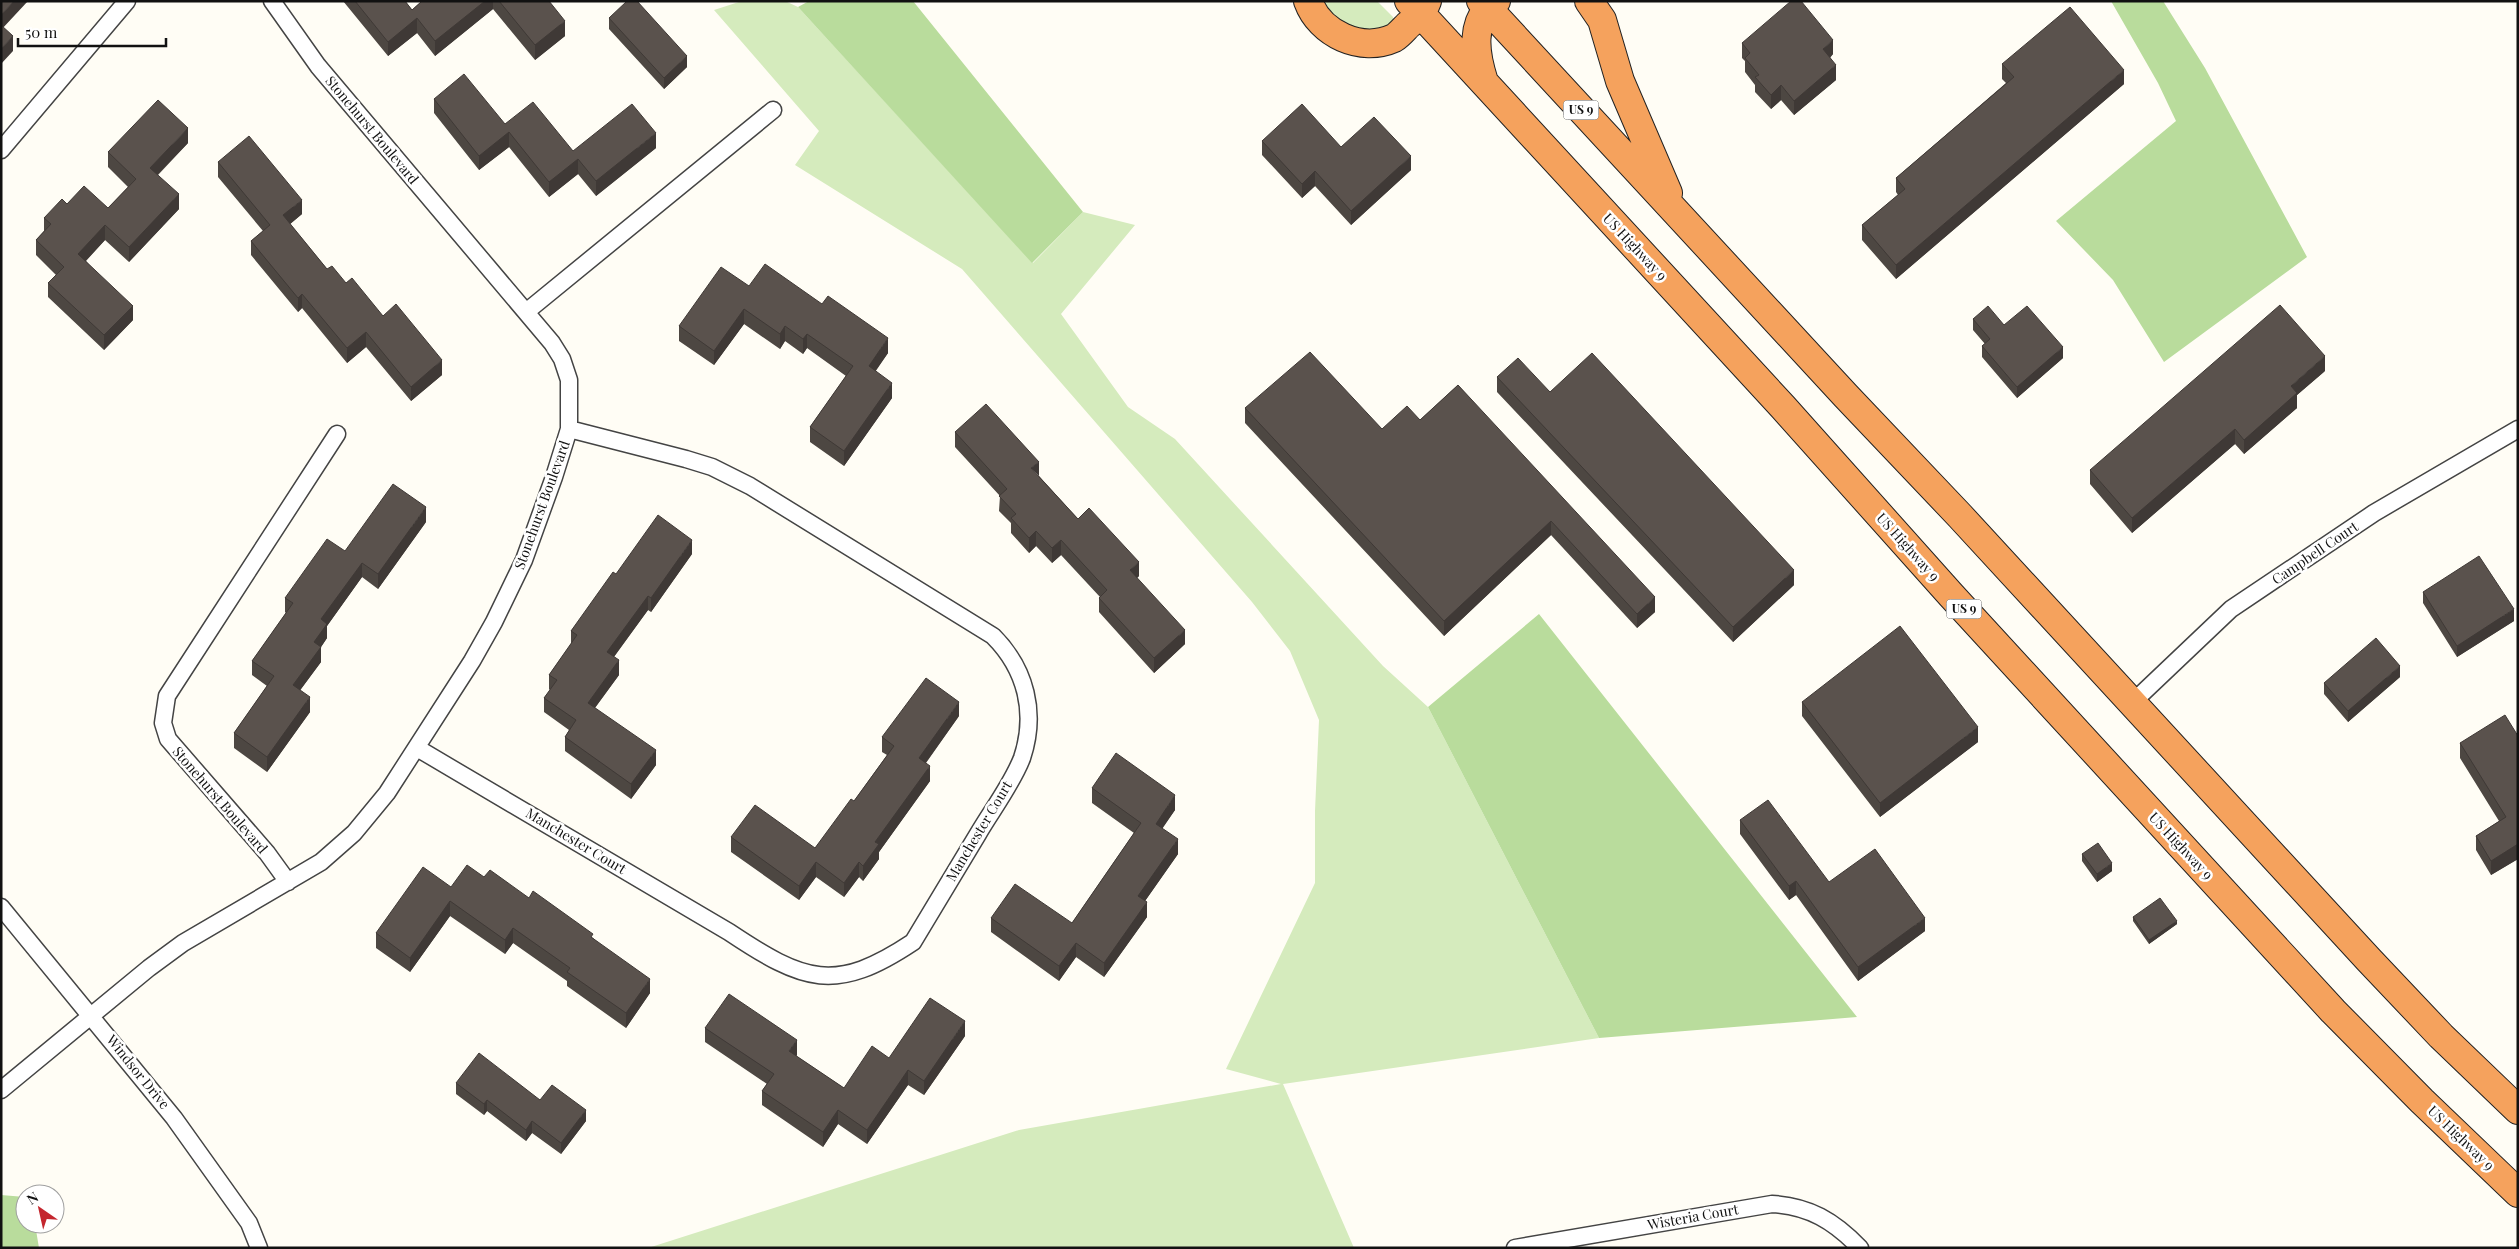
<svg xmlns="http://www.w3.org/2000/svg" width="2519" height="1249" font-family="'Playfair Display',serif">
<rect width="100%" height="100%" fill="#fffdf5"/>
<!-- green -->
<path fill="#d5ebbd" d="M742,1H785L798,7L1033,263L1083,212L1135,225L1061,314L1128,407L1175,439L1383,666L1428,707L1599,1038L1283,1084L1354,1248H648L1019,1130L1281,1084L1226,1069L1315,883V811L1319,720L1290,651L1252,602L962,269L795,165L819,131L714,10Z
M1319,1H1377L1393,17L1394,23C1380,31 1359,33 1345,26C1335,21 1326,8 1319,1Z"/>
<!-- forest -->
<path fill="#b9dc9c" d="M809,1H913L1083,212L1032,263L798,7Z
M2111,1H2163L2205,68L2307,257L2164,362L2113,280L2056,221L2176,121L2158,83Z
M1539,614L1857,1017L1599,1038L1428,707Z
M1,1195L25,1197V1224H35L39,1248H1Z"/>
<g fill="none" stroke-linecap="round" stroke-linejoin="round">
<defs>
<path id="street" d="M1,150L127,1
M526,312L773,110
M2132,703L2231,609L2374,513L2518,429
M417,748L729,932C804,982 835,994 913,942C935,906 956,870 978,834C992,810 1012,784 1022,758C1037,713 1026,669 993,636L750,486L712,467L686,459L569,429
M288,882L267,853L168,739L163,723L167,696L337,434
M1,907L174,1118L249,1223L259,1248
M1,1090L149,968L183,943L321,862L354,833L387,793L472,661L494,622L524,560L554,477L569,429V380L562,359L552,343L318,66L272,1
M1515,1248L1772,1204C1809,1206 1834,1221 1860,1248"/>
<path id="highway" d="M1308,1C1320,34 1361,53 1394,38C1399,35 1404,29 1408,25C1417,18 1423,12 1427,1
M1409,1L1783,407L1951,595L2333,1011L2422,1101L2518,1193
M1481,1L1846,396L1960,516L2369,960L2441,1036L2518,1110
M1589,1L1602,20L1620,81L1668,193
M1484,82C1475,54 1469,21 1496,1"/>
</defs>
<!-- street casing -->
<use href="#street" stroke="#444" stroke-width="19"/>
<!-- highway casing -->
<use href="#highway" stroke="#222" stroke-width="30"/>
<!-- street -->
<use href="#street" stroke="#fff" stroke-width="16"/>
<!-- highway -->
<use href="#highway" stroke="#f5a25d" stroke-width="28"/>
</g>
<!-- wall -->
<path fill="#4d4742" d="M343,1H405L412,10L422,1H549L565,36L535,60L493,9L435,56L417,33L388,56Z
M609,18L687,67L664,89L609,29Z
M1742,43L1833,54L1830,58L1836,80L1794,115L1781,100L1771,109L1755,92V85L1745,72V61L1742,58Z
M2002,64L2124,84L1896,279L1862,240V225L1898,195L1896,192V178L2006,83L2002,79Z
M434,99L505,124L573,151L656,148L596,196L578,174L549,197L509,147L479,170L434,113Z
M1262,141L1341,147L1411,170L1351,225L1315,186L1302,198L1262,155Z
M188,143L158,175L179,209L129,262L105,240L86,261L133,320L104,350L48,297V283L56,275L36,255V240L44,231V218L67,204L108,208L128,187L108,167V152Z
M218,162L302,214L290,224L327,269L346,283L383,316L442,375L411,401L366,347L347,363L302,308L298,312L251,255V241L263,231L218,177Z
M749,286L888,353L875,371L892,398L844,466L810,442V427L846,376L807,348L803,354L785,341L780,349L744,324L714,365L679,341V326Z
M1973,319L2004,325L2063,358L2017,398L1982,357V346L1985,344L1973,330Z
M2325,371L2297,395V408L2244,454L2235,444L2132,533L2090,484V470Z
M1497,377L1550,392L1794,585L1733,642L1497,392Z
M1458,385L1655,612L1637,628L1551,535L1444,636L1245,423V408L1382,429L1420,420Z
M955,432L1039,476L1078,519L1139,576L1137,578L1185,644L1154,673L1099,612V598L1100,597L1061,555L1052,563L1036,546L1029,553L1011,533V523L999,511L1000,496L955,447Z
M426,522L378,589L362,577L327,626V638L321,647V662L300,690L310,712L267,772L234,748V733L267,686L252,675V661L286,613L285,612V598L345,551Z
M692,554L651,612L648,610L614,657L619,675L595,708L656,765L631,799L565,751V737L569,730L544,712V698L550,690L549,689V675L571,644V631L616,574Z
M2423,592L2514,621L2457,657L2423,603Z
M2400,677L2348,722L2324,694V683Z
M1802,702L1978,742L1880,817L1802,716Z
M959,716L926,763L930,781L879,852V859L863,881L859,877L844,897L816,877L799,900L731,852V837L815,848L854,801L887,755L882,752V737Z
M2518,736V859L2491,875L2476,850V836L2499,821L2460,758V743Z
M1092,788L1175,810L1162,828L1178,854L1145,901L1147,917L1104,977L1076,957L1059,981L991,932V918L1072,923L1134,833L1092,803Z
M1740,820L1829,882L1925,931L1858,981L1796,895L1789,900L1740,834Z
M2082,854L2112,871L2097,882L2082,861Z
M484,877L529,898L593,938L650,993L626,1028L567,986V981L513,943L505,954L450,916L410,972L376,948V933L451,887Z
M2133,917L2177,924L2149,944L2133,921Z
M705,1028L797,1055L796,1056L844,1088L889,1058L965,1036L924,1095L908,1085L867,1144L838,1124L823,1147L762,1105V1091L767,1084L705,1042Z
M456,1083L540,1100L586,1121L561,1154L532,1133L526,1141L487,1111L484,1115L456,1094Z"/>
<!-- shaded-wall -->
<path fill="#3f3936" d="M14,1H28L1,30V15Z
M485,1H493V9L435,56V41Z
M417,18V33L388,56V42Z
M565,21V36L535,60V45Z
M13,36V51L1,64V49Z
M1833,40V54L1823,64V49Z
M687,56V67L664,89V78Z
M1836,65V80L1794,115V101Z
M2124,70V84L1896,279V265Z
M1781,85V100L1771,109V95Z
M188,128V143L150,182V168Z
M509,132V147L479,170V156Z
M656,133V148L596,196V181Z
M1411,156V170L1351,225V211Z
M578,159V174L549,197V182Z
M1315,171V186L1302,198V184Z
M179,194V209L129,262V247Z
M302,200V214L283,230V215Z
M105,225V240L78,269V254Z
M302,294V308L298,312V298Z
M133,306V320L104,350V335Z
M744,309V324L714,365V351Z
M785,326V341L780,349V334Z
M366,332V347L347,363V348Z
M807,334V348L803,354V339Z
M888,338V353L869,381V366Z
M2063,347V358L2017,398V387Z
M2325,356V371L2297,395V408L2244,454V440L2291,386Z
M442,360V375L411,401V387Z
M892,383V398L844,466V451Z
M2235,429V444L2132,533V518Z
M1039,462V476L1031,468Z
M426,507V522L378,589V574Z
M1551,521V535L1444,636V621Z
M1036,531V546L1029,553V538Z
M692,540V554L651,612V598Z
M1061,540V555L1052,563V548Z
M1139,562V576L1130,584V570Z
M362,563V577L327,626V638L321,647V662L293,700V685L314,642L321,619Z
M1794,570V585L1733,642V627Z
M648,596V610L607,666V652Z
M1655,597V612L1637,628V614Z
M2514,609V621L2457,657V646Z
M1185,630V644L1154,673V658Z
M619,660V675L588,717V703Z
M2400,666V677L2348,722V711Z
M310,697V712L267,772V757Z
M959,702V716L919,772V758Z
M1978,727V742L1880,817V803Z
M656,750V765L631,799V784Z
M930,766V781L879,852V859L863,881V866L875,842Z
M1175,795V810L1156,838V824Z
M1178,839V854L1138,911V896Z
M2518,844V859L2491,875V861Z
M816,862V877L799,900V886Z
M859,862V877L844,897V883Z
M2112,863V871L2097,882V874Z
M1796,881V895L1789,900V886Z
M450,901V916L410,972V958Z
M1147,902V917L1104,977V963Z
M1925,918V931L1858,981V967Z
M2177,921V924L2149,944V940Z
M513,928V943L505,954V940Z
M1076,943V957L1059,981V966Z
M650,979V993L626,1028V1013Z
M965,1021V1036L924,1095V1081Z
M797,1040V1055L789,1066V1051Z
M908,1070V1085L867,1144V1130Z
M487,1100V1111L484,1115V1104Z
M586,1110V1121L561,1154V1143Z
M838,1110V1124L823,1147V1132Z
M532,1121V1133L526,1141V1130Z"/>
<!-- building -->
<path fill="#5a524d" stroke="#3f3936" d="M1,1H14L1,15Z
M355,1H405L412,10L422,1H485L435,41L417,18L388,42Z
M499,1H549L565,21L535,45Z
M627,1H637L687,56L664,78L609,18Z
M1791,1H1801L1833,40L1823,49L1836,65L1794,101L1781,85L1771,95L1755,77L1759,75L1745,58L1750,53L1742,43Z
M2070,7L2124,70L1896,265L1862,225L1905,189L1896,178L2014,77L2002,64Z
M1,25L13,36L1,49Z
M464,74L505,124L533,102L573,151L632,104L656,133L596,181L578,159L549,182L509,132L479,156L434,99Z
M158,100L188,128L150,168L179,194L129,247L105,225L78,254L133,306L104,335L48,283L64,267L36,240L51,224L44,218L62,199L67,204L84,186L108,208L136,179L108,152Z
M1302,104L1341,147L1374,117L1411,156L1351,211L1315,171L1302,184L1262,141Z
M249,136L302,200L283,215L327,269L332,266L346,283L352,278L383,316L396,304L442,360L411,387L366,332L347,348L302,294L298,298L251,241L270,225L218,162Z
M765,264L822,304L828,296L888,338L869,366L892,383L844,451L810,427L853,366L807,334L803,339L785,326L780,334L744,309L714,351L679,326L721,267L749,286Z
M2280,305L2325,356L2291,386L2297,393L2244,440L2235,429L2132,518L2090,470Z
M1988,306L2004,325L2027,306L2063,347L2017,387L1982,346L1990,339L1973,319Z
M1310,352L1382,429L1407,406L1420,420L1458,385L1655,597L1637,614L1551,521L1444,621L1245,408Z
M1592,353L1794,570L1733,627L1497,377L1518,358L1550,392Z
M986,404L1039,462L1031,468L1078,519L1089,508L1139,562L1130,570L1185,630L1154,658L1099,598L1107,590L1061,540L1052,548L1036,531L1029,538L1011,518L1016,514L999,496L1007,489L955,432Z
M393,484L426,507L378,574L362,563L321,619L327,624L314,642L321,647L293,685L310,697L267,757L234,733L274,676L252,661L293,603L285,598L327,539L345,551Z
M658,515L692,540L651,598L648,596L607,652L619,660L588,703L656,750L631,784L565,737L576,720L544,698L557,680L549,675L577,635L571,631L613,572L616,574Z
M2479,556L2514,609L2457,646L2423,592Z
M1900,626L1978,727L1880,803L1802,702Z
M2376,638L2400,666L2348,711L2324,683Z
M926,678L959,702L919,758L930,766L875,842L879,844L863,866L859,862L844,883L816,862L799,886L731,837L755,805L815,848L851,799L854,801L894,746L882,737Z
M2505,715L2518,736V844L2491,861L2476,836L2506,817L2460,743Z
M1116,753L1175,795L1156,824L1178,839L1138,896L1147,902L1104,963L1076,943L1059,966L991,918L1015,884L1072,923L1141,823L1092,788Z
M1768,800L1829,882L1875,849L1925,918L1858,967L1796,881L1789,886L1740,820Z
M2098,843L2112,863L2097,874L2082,854Z
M467,865L484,877L490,870L529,898L533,891L593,934L591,937L650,979L626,1013L567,972L570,968L513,928L505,940L450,901L410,958L376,933L423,867L451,887Z
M2160,898L2177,921L2149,940L2133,917Z
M729,994L797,1040L789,1051L844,1088L872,1046L889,1058L930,998L965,1021L924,1081L908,1070L867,1130L838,1110L823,1132L762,1091L774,1074L705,1028Z
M479,1053L540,1100L552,1085L586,1110L561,1143L532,1121L526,1130L487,1100L484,1104L456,1083Z"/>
<g text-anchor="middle" stroke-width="5" stroke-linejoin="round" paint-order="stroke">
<!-- shield labels -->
<g fill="#fff" stroke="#585858" stroke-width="1">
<rect x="1563.5" y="100.5" width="35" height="19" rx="4"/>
<rect x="1946.5" y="599.5" width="35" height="19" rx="4"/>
</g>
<g font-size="12" font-weight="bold" fill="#111">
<text x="1581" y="114">US 9</text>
<text x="1964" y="613">US 9</text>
</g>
<!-- street labels -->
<g font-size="14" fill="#111" stroke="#fff">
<text transform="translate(372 130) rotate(50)" y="5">Stonehurst Boulevard</text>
<text transform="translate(1635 247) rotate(47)" y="5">US Highway 9</text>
<text transform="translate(542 505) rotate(-70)" y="5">Stonehurst Boulevard</text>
<text transform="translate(1908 547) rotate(48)" y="5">US Highway 9</text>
<text transform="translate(2315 553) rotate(-34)" y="5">Campbell Court</text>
<text transform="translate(220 800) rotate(49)" y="5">Stonehurst Boulevard</text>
<text transform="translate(979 831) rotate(-59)" y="5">Manchester Court</text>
<text transform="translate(576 841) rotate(31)" y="5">Manchester Court</text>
<text transform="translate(2181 846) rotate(47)" y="5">US Highway 9</text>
<text transform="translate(138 1072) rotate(51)" y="5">Windsor Drive</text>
<text transform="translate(2461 1138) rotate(44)" y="5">US Highway 9</text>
<text transform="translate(1693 1217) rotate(-10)" y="5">Wisteria Court</text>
</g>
</g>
<!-- border -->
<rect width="2519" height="1249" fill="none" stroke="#111111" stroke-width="5"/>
<!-- north arrow -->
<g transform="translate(40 1209) rotate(326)"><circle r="24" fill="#ffffff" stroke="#a0a0a0"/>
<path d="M0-4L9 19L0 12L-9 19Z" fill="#c4262e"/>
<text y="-8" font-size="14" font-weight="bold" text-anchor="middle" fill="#111111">N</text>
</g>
<!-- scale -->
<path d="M18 38v8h148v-8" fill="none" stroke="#111111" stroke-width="2.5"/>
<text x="25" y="38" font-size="15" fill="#111111" stroke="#ffffff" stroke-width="4" paint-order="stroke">50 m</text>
</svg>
